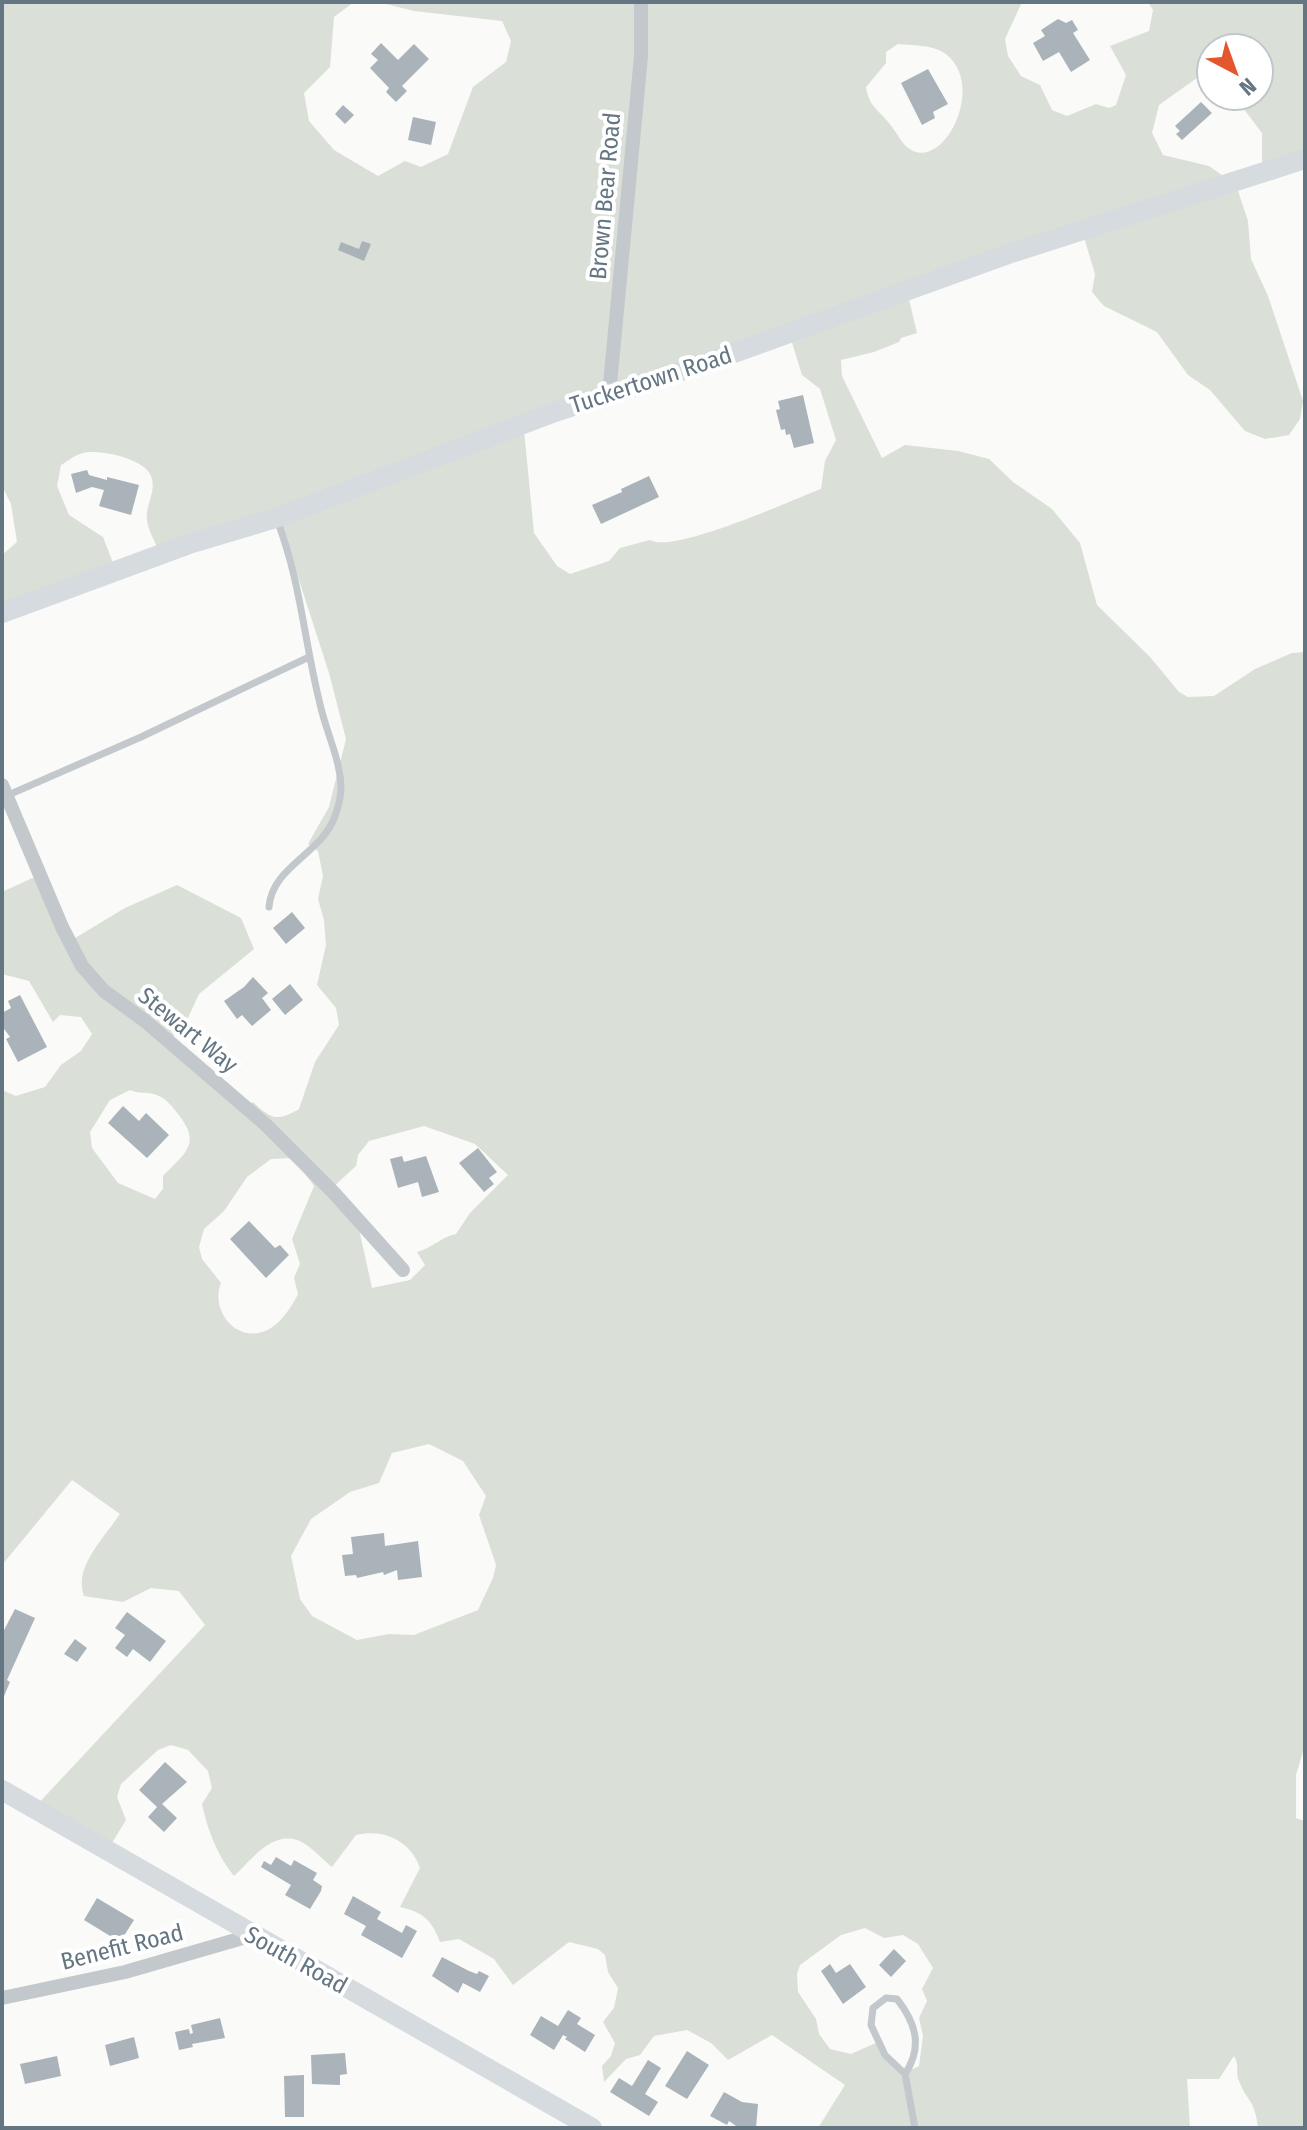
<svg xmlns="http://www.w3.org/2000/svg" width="1307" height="2130" font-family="'Fira Sans Condensed',sans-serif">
<rect width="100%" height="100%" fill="#fafaf8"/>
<!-- green -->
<path fill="#dadfd7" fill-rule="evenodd" d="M2,2H354L334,17L330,67L304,93L309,121L334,150L378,176L405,161L421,167L448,154L473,87L506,62L511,41L502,21L414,11L378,2H1022L1005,39L1008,56L1021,76L1040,85L1052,110L1067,116L1096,104L1109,108L1116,105L1126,75L1110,46L1149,31L1153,10L1148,2H1305V162L1262,175V133L1234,96H1259V48H1211V78L1201,75L1159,105L1152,133L1163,155L1209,166L1236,185L1248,221L1251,259L1268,296L1303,401L1300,419L1289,435L1265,439L1245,431L1210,390L1188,375L1157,332L1104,306L1092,292L1095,274L1083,234L908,295L917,333L901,338L899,342L874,352L841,360L842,376L882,458L905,445L958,451L989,459L1013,482L1052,509L1080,543L1097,605L1150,657L1179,692L1188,697L1214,696L1255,669L1292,653L1305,652V1745L1296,1775V1818L1305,1821V2128H1258C1255,2099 1247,2102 1239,2081C1235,2072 1240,2065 1234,2056L1219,2079H1187L1190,2128H818L845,2085L772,2035L728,2060L711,2043L687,2030L654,2036L640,2055L626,2059L604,2082L602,2066L611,2056L615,2043L603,2022L614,2008L618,1988L608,1972L605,1955L598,1949L569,1942L513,1985L494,1959L459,1939L440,1942C432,1920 423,1912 400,1907L420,1868C411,1841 384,1828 356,1835L332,1867C322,1859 309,1844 297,1840C271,1832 251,1860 234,1876C217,1855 208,1831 202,1804L212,1788L208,1771L188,1750L171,1745L158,1750L121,1784L117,1797L126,1820L107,1851L36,1806L205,1625L179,1591L151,1588L123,1602L84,1596C73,1567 105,1537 120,1514L72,1480L2,1565V1090L16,1096L45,1087L61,1065L81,1051L92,1034L81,1017L60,1015L53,1022L29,981L2,974V892L39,875L70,941L125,908L177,885L241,918L254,949L199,994L186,1022L171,1039L248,1107L253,1102C271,1119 277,1122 299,1109L315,1062L339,1025L336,1008L317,985L326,945L324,920L318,899L323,876L318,851L308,844L329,807L346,739L329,673L280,521L161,555C157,545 148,531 147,520C145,505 157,492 151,476C145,459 100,449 83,453C75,455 68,461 61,465L57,486L69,515L103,537L117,573L2,616V555L17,542L11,504L2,486ZM898,44C914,46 934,44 947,55C987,88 941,176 907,147C901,142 897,133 892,127C880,110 869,108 866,87L886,63V52ZM791,339L802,375L820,389L836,440L825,461L821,489C792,500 673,554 650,540L620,548L609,561L570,574L557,566L534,533L524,430ZM130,1090C139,1094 146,1092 154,1094C165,1097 172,1106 178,1114C202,1144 185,1153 163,1176V1189L155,1199L118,1183L92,1148L90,1132L110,1100ZM424,1126L475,1144L508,1175L470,1213L456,1234C441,1237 432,1248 417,1252L425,1265L410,1280L372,1288L357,1220L331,1189L356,1166L358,1155L369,1141ZM293,1158L314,1186L292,1239L300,1264L294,1278L298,1294C292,1307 279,1326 265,1331C235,1343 210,1309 221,1283L202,1259L199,1247L204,1229L224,1211L247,1177L271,1159ZM429,1444L463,1461L486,1496L479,1515L496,1565L493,1578L478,1610L414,1635L389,1634L357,1640L312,1616L300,1599L291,1556L311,1519L350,1492L379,1483L392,1453ZM865,1928L884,1938L903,1935L918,1944L933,1968L922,1989L927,2001L919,2018L923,2036L919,2066L908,2071L898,2069L878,2042L851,2054L830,2049L819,2034L816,2019L798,1992L797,1974L800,1965L841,1935Z"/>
<!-- building -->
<path fill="#aab3b9" d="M1058,19L1066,23L1072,20L1078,30L1073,33L1090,60L1071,72L1059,52L1043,61L1033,43L1045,36L1041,30Z
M381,43L398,60L414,44L429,59L402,86L407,91L396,102L386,92L389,88L370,68L378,60L371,54Z
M928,69L948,104L933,112L935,118L922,125L901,83Z
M1201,102L1212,113L1182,140L1176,134L1180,131L1175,126Z
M343,105L354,115L345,124L335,114Z
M413,117L436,122L431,145L408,140Z
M362,241L371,244L364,261L338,250L341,242L359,249Z
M803,395L814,443L794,448L790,434L786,435L785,429L781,430L776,410L780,409L778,401Z
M87,470L89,475L107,480V477L139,485L131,515L99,506L104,490L92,487L76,493L71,474Z
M649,476L659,497L601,524L592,505L622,492L621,489Z
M292,912L305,928L286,944L273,928Z
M253,977L268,993L262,998L271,1010L252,1026L242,1015L237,1019L224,1001L244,987Z
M290,984L303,1000L285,1015L272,999Z
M20,995L47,1047L18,1062L6,1039L10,1037L2,1026V1013L11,1008L8,1001Z
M123,1106L139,1121L146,1113L169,1135L147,1158L108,1123Z
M478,1148L497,1172L489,1178L494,1184L484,1192L459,1163Z
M402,1156L404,1162L426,1156L439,1192L422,1197L418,1182L398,1188L390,1159Z
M249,1221L275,1248L280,1245L289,1255L266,1278L230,1239Z
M384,1533L385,1546L418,1541L422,1577L398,1580L397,1570L384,1575L383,1572L357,1578L356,1575L345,1576L342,1555L353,1554L351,1537Z
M15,1609L35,1618L7,1680L10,1682L2,1701V1634Z
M127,1612L166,1641L150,1662L133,1649L127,1657L115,1648L125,1635L115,1628Z
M75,1639L87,1648L77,1662L64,1654Z
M165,1762L187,1782L162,1804L177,1818L164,1832L148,1817L157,1807L139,1790Z
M276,1857L291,1866L294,1860L317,1873L313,1880L322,1886L321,1891L310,1909L285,1895L291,1885L261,1867L264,1861L271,1865Z
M353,1896L381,1912L377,1919L402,1933L406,1925L417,1931L402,1958L361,1935L366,1926L344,1914Z
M97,1898L134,1920L120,1942L84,1920Z
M894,1949L906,1961L891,1977L879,1965Z
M442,1957L469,1971L477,1974L479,1971L489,1976L480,1992L463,1983L458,1993L432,1976Z
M830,1964L836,1973L850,1964L866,1987L843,2004L821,1971Z
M568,2010L581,2018L577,2024L595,2035L585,2052L565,2039L567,2037L563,2035L554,2050L530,2035L541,2016L558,2026Z
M220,2018L225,2038L192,2044L193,2047L179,2050L175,2032L189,2029L190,2034L193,2033L191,2025Z
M134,2037L139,2058L110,2066L105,2045Z
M687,2051L709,2065L687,2099L665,2086Z
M345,2053L347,2074L340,2075V2085L312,2084L311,2055Z
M57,2056L61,2076L25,2084L20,2064Z
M648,2060L661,2068L645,2094L658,2102L649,2116L610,2092L619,2078L632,2086Z
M304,2075V2117H285L284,2076Z
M724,2092L742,2102L758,2104L756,2128H739L729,2121L727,2125L710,2116Z"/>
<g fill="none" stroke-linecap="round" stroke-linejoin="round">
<!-- lane -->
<path stroke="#c3c8cc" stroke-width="7" d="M6,796L141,737L309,657
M269,907C272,866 322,854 335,816C338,808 341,795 341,787C340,758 326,732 320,704C304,641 301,582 277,520
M905,2074C923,2047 916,2023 897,1999L886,1998L873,2008L871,2025L885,2055L905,2074L915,2128"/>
<!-- street -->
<path stroke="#c3c8cc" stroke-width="14" d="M609,395L641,56V2
M2,785L62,927L82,966L104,991L145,1021L265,1124L334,1193L403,1270
M2,1998L125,1972L253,1935"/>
<!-- secondary -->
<path stroke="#d6dbdf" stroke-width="20" d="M2,613L189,544L276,518L555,412L706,363L1008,254L1305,159
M2,1790L592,2128"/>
</g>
<g text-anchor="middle" stroke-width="8" stroke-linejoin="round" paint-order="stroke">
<!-- street labels -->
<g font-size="24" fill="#657683" stroke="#fff">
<text transform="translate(605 196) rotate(-85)" y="8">Brown Bear Road</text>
<text transform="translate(651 380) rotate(-18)" y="8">Tuckertown Road</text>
<text transform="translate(188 1030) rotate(39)" y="8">Stewart Way</text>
<text transform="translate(122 1947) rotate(-14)" y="8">Benefit Road</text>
<text transform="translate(296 1960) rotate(29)" y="8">South Road</text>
</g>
</g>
<!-- border -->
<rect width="1307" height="2130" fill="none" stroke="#657683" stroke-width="8"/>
<!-- north arrow -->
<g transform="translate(1235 72) rotate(139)"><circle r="38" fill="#ffffff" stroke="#c1c8cd" stroke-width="2"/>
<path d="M0-6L14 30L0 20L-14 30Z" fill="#e4572e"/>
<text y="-12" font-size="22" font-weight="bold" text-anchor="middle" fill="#657683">N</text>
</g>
</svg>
